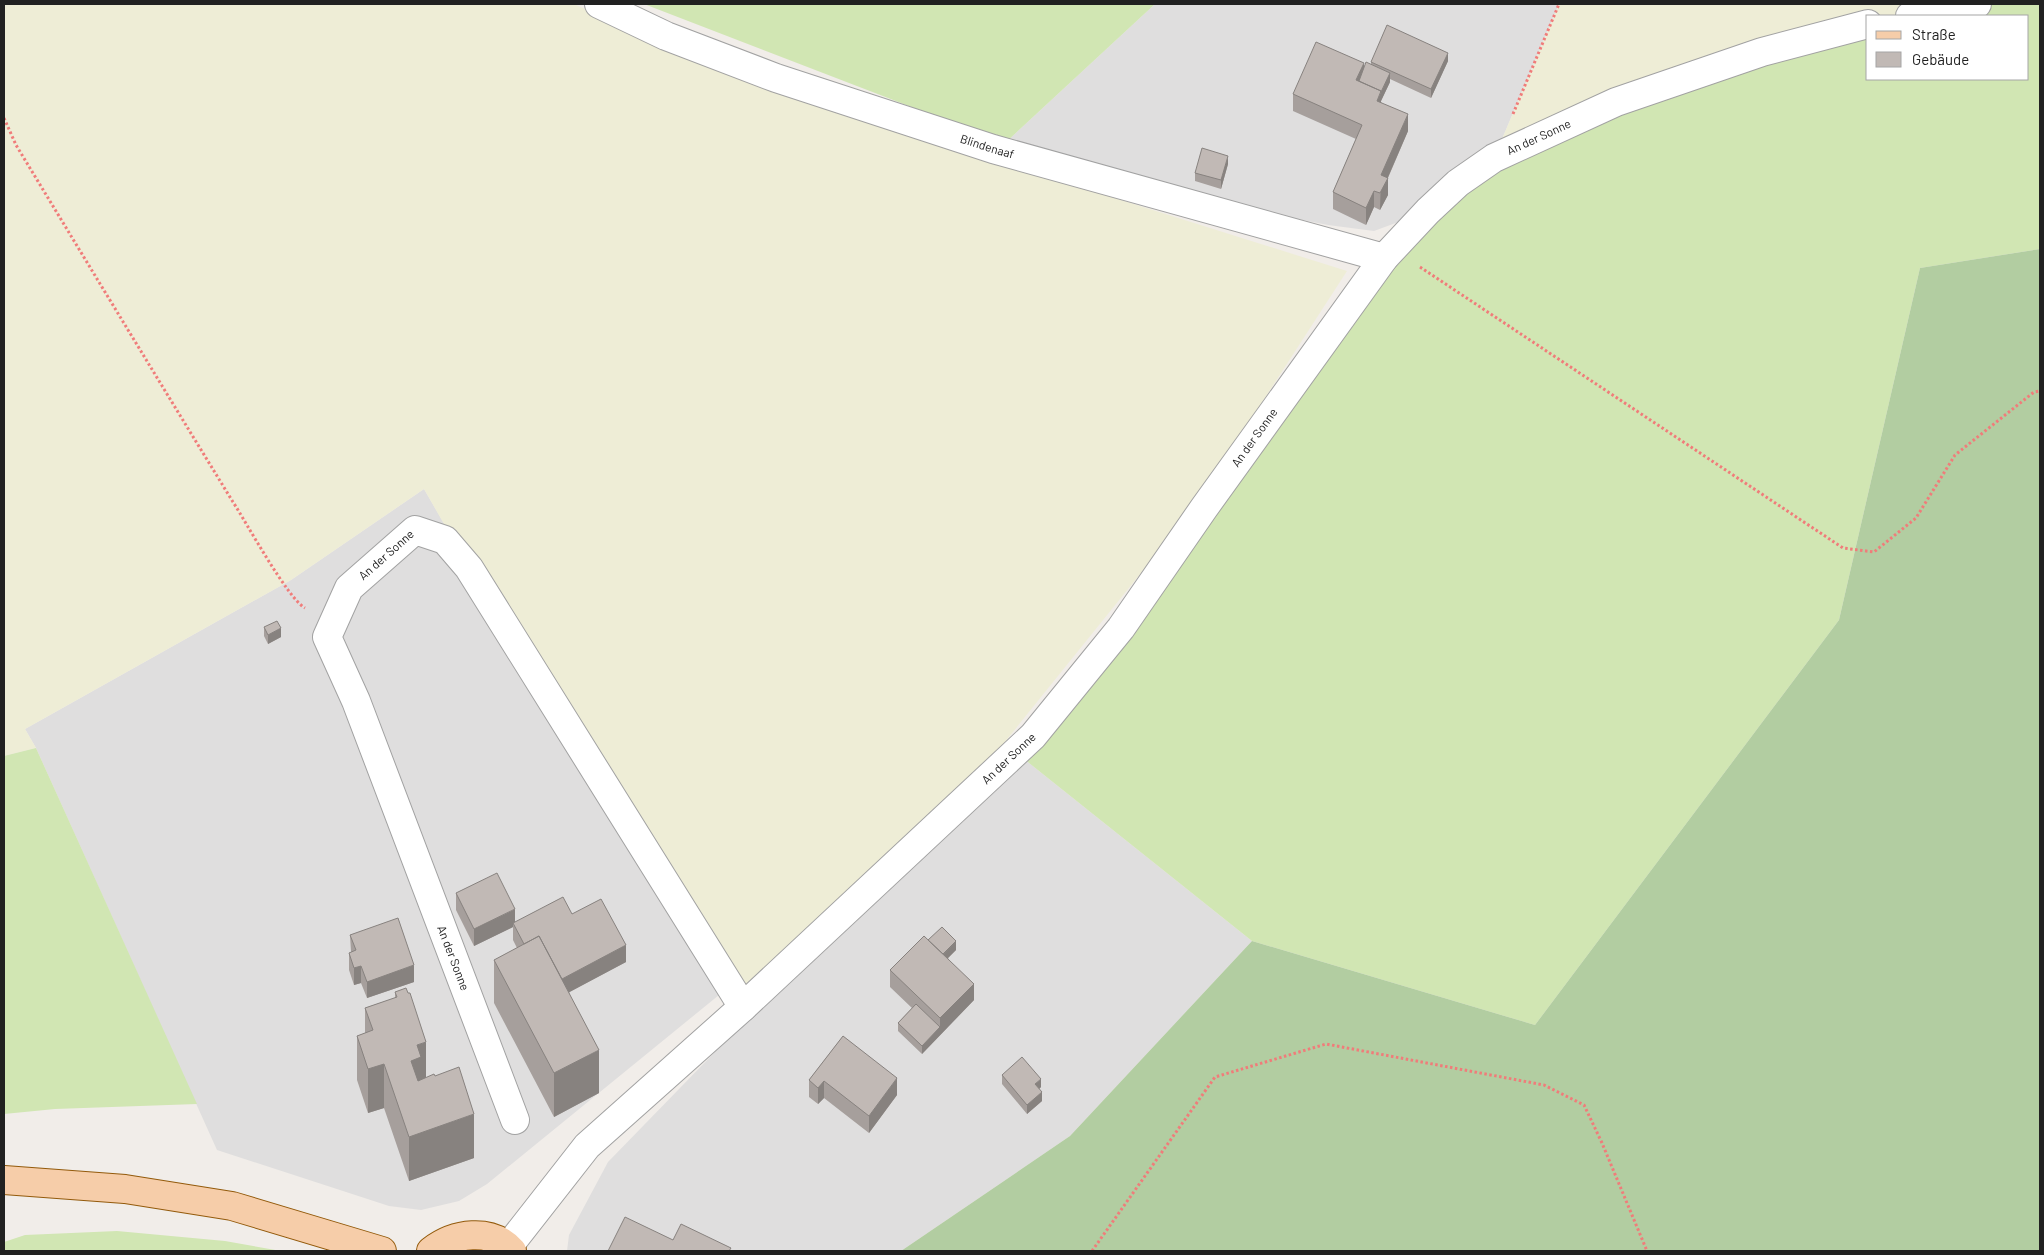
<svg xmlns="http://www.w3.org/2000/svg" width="2044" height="1255" font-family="Barlow,sans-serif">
<rect width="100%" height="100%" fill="#f1ede9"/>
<!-- residential -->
<path fill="#dfdede" d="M1155,4H1559L1494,158L1428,211L1374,231L1328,225L1193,198L1005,143Z
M424,489L719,995L487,1184L459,1201L421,1210L389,1206L217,1150L36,748L25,729L291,580Z
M1019,755L1252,941L1070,1136L901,1251H567L569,1235L608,1162L750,1016Z"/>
<!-- farmland -->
<path fill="#eeedd6" d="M4,4H574L660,43L987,158L1347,271L1195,506L1004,743L944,810L746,988L469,568L424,489L291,580L25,729L36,748L4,756Z
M1559,4H1977L1910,16H1868L1494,158Z"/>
<!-- grass -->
<path fill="#d1e6b3" d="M644,4H1155L1005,143Z
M1977,4H2040V249L1920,268L1839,620L1535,1025L1252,941L1019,755L1381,258L1494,158L1868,24V79H2028V16H1910Z
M36,748L197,1104L55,1109L4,1114V756Z
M117,1231L225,1241L281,1251H4V1242L25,1235Z"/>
<!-- forest -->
<path fill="#b2cda1" d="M2040,249V1251H901L1070,1136L1252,941L1535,1025L1839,620L1920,268Z"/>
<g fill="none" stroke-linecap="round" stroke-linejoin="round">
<defs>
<g id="minor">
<path id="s1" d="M599,4L666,36L776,78L993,149L1384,258"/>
<path d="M1910,16L1977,4"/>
<path id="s2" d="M515,1120L356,701L327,637L349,588L415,530L445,540L469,568L743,1007"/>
<path id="s3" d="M508,1247L587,1146L743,1007L1033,736L1121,628L1204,508L1384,258L1428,211L1458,183L1494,158L1616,102L1762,52L1868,24"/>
</g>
<path id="major" d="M4,1180L125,1189L232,1206L382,1251
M431,1251C454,1233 491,1227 512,1251"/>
</defs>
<!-- minor casing -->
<use href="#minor" stroke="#a2a2a2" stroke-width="30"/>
<!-- major casing -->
<use href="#major" stroke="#935a0b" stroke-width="30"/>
<!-- path -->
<path stroke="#f07c7a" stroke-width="3" stroke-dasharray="2.5 2.5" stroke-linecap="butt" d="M1513,114L1559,4
M4,118L16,145C88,264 160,383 233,502C246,522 288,599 305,608
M1420,267L1843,548L1874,552L1916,518L1955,455L2034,392L2040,391
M1092,1251L1215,1077L1326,1044L1544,1085L1584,1105L1602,1143L1647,1251"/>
<!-- minor -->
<use href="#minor" stroke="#fff" stroke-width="28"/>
<!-- major -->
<use href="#major" stroke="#f6cda9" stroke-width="28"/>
</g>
<!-- wall -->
<path fill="#a69f9c" d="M1448,61L1431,98L1390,79V82L1381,101V102L1408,131L1388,178V195L1380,210L1374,207L1366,225L1333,209V192L1356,139L1293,111V94L1364,69L1371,64V62Z
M1228,164L1221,189L1195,181V173Z
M264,627L281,637L268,644L264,636Z
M456,893L515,923L572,914L626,962L569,992L599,1093L554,1117L494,1003V960L517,948L513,940V927L474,946L456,910Z
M350,935L414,982L367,998L361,983L354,985L349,970V953L351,952Z
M928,940L956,950L948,958L974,1000L922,1054L898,1031V1023L912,1008L890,987V970Z
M395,992L426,1078L474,1158L409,1181L384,1108L368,1113L357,1080V1036L365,1033V1008L395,998Z
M843,1036L897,1095L869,1133L824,1098L818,1104L809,1097V1080Z
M1002,1075L1041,1087L1039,1089L1042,1101L1027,1114L1002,1084Z"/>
<!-- shaded-wall -->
<path fill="#87827f" d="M1448,53V61L1431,98V89Z
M1364,63V80L1356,89V80Z
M1390,73V82L1381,101V108L1377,101Z
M1408,114V131L1385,184L1388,178V195L1380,210L1381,175Z
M1228,156V164L1221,189V180Z
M1374,191V207L1366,225V208Z
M281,628V637L268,644V635Z
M515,909V926L513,923V927L474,946V929Z
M956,941V950L939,967V959Z
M626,945V962L551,1002V985Z
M414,965V982L367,998V982Z
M361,966V983L354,985V968Z
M974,984V1000L922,1054V1046L940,1027V1018Z
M426,1042V1085L411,1105V1061L417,1045Z
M599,1050V1093L554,1117V1073Z
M384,1064V1108L368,1113V1069Z
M897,1078V1095L869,1133V1116Z
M1041,1079V1087L1035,1093V1084Z
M824,1081V1098L818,1104V1088Z
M1042,1092V1101L1027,1114V1105Z
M474,1114V1158L409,1181V1137Z"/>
<!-- building -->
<path fill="#c1b9b5" stroke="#87827f" d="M1387,25L1448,53L1431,89L1371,62Z
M1316,42L1364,63L1356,80L1381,91L1377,101L1408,114L1381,175L1388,178L1380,193L1374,191L1366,208L1333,192L1362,125L1293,94Z
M1366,62L1390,73L1381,92V91L1359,81Z
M1202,148L1228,156L1221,180L1195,173Z
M277,621L281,628L268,635L264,627Z
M497,873L515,909L474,929L456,893Z
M563,897L572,914L601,899L626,945L562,979L539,936L524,944L513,923Z
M398,918L414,965L367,982L361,966L354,968L349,953L356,950L350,935Z
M942,927L956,941L943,954L928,940Z
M539,936L599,1050L554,1073L494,960Z
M924,936L974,984L940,1018L890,970Z
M406,988L408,993H410L426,1042L417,1045L421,1057L411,1061L418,1081L434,1074L435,1076L459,1067L474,1114L409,1137L384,1064L368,1069L357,1036L373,1030L365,1008L397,997L395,992Z
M916,1004L940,1027L922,1046L898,1023Z
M843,1036L897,1078L869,1116L824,1081L818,1088L809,1080Z
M1022,1057L1041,1079L1035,1084L1042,1092L1027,1105L1002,1075Z
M625,1217L673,1240L681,1224L731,1248L729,1251H608Z"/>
<g text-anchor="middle" stroke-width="4" stroke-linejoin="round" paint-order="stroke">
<!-- street labels -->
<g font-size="12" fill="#212121" stroke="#fff">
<text dy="4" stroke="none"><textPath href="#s3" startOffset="1526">An der Sonne</textPath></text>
<text dy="4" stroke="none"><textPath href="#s1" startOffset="414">Blindenaaf</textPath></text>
<text dy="4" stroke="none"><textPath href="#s3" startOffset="1106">An der Sonne</textPath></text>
<text dy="4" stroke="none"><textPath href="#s2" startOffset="622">An der Sonne</textPath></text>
<text dy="4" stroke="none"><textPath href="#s3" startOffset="701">An der Sonne</textPath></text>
<text transform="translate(453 958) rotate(69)" y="4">An der Sonne</text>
</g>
</g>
<!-- border -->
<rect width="2044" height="1255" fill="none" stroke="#212121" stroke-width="10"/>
<!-- legend -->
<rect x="1866" y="15" width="162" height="65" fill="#ffffff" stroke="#a6a6a6"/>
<rect x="1876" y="31" width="25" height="8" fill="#f6cda9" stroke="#a6a6a6"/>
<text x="1912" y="40" font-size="15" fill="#212121">Straße</text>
<rect x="1876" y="52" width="25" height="15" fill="#c1b9b5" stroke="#a6a6a6"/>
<text x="1912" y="65" font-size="15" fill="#212121">Gebäude</text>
</svg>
